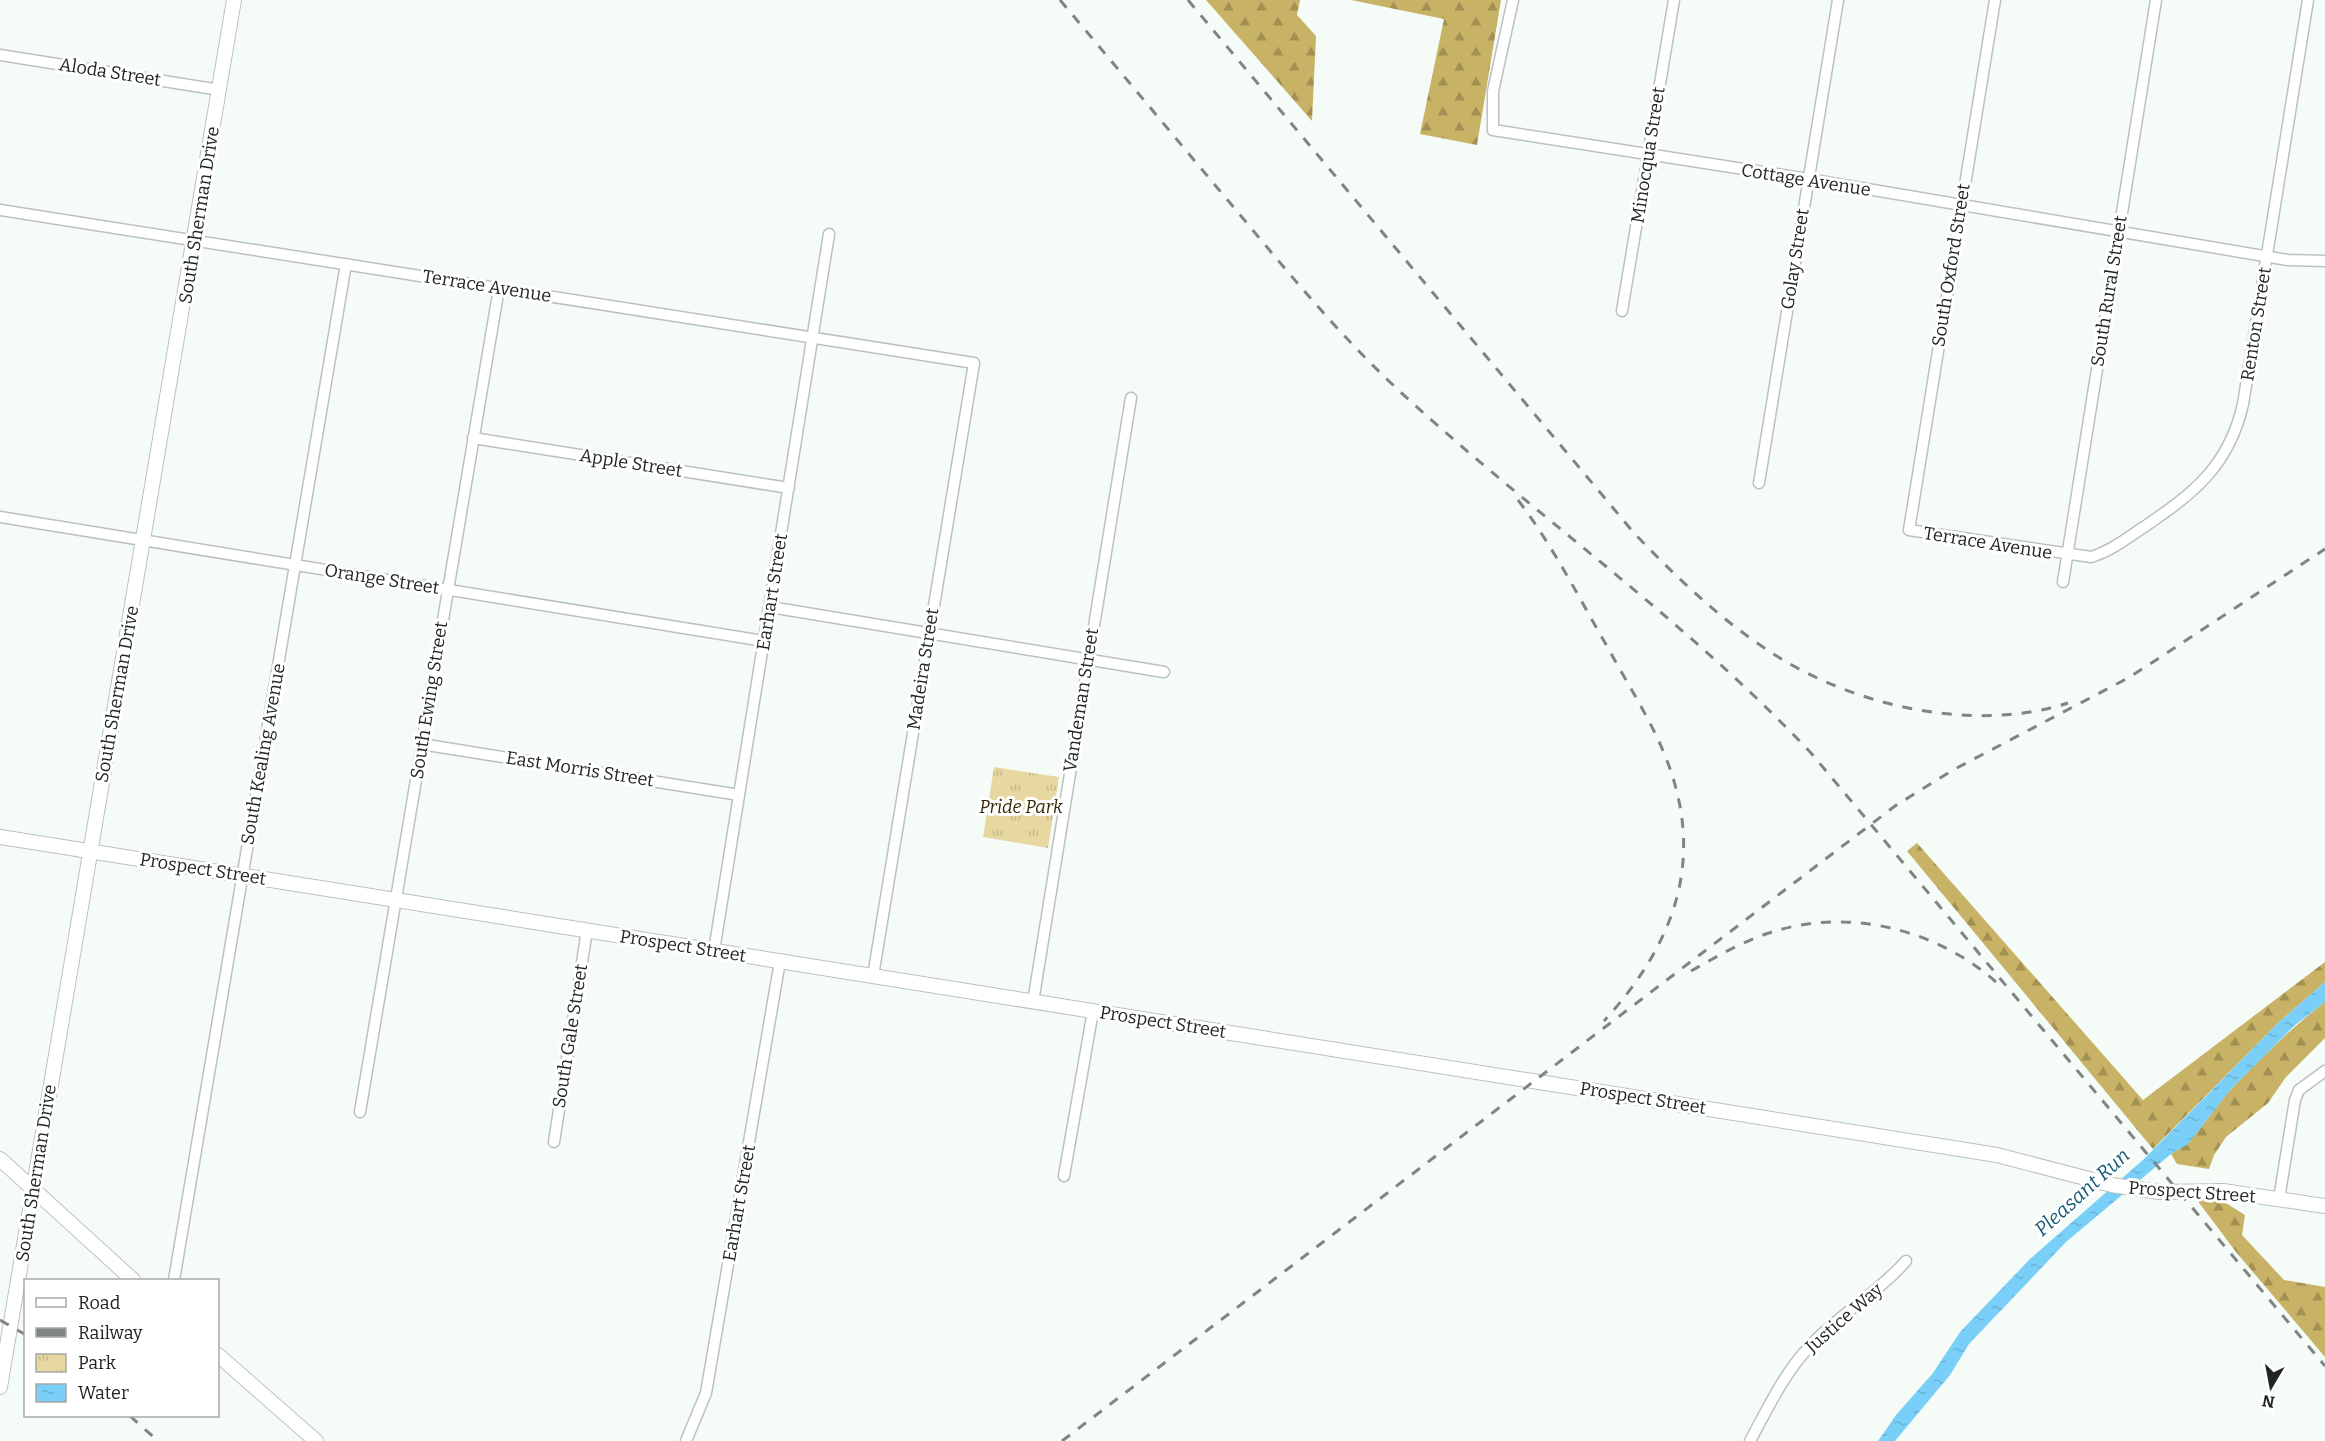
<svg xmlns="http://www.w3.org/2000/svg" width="2325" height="1441" font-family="Bitter,serif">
<defs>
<pattern id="forest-firs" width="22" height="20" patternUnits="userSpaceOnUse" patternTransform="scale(1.5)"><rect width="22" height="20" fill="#c8b265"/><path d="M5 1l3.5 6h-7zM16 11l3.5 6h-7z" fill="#a29153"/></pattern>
<pattern id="park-tufts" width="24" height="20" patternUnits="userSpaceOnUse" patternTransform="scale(1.5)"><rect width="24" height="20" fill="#e7d7a1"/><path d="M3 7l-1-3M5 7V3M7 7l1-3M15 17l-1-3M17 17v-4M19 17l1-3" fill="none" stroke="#c6b88a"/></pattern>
<pattern id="water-ripples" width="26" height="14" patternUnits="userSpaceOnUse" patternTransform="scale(1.5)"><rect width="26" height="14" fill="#7acff8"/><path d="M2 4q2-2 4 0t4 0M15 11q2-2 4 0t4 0" fill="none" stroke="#69b2d4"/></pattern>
</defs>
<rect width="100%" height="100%" fill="#f5fcf8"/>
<!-- forest -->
<path fill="url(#forest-firs)" d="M1206,0H1300L1297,15L1316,36L1312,121Z
M1351,0H1501L1477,145L1420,134L1444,19Z
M1917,843L2143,1100L2325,962V982L2279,1022L2153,1149L1907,851Z
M2325,1002V1038L2286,1077L2268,1103L2226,1137L2214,1155L2209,1169L2177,1164L2171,1154C2202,1135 2210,1111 2233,1087C2262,1057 2292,1027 2325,1002Z
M2194,1196H2215L2245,1215L2242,1235L2284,1280L2325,1287V1357L2236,1252Z"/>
<!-- park -->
<path fill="url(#park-tufts)" d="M994,767L1059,777L1048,848L983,837Z"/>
<!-- water -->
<path fill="url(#water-ripples)" d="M2325,982V1002L2295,1025L2231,1089L2188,1144L2171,1154L2066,1242L1969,1344L1950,1375L1895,1441H1878L1896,1415L1933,1373L1960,1332L2030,1259L2144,1159L2279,1022Z"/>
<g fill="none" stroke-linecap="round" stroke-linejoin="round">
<defs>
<path id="minor" d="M1513,0L1493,91V130L1808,179L2288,260L2325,261
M1995,0L1909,530L2091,557C2111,551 2127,538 2144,527C2194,493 2229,466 2243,404L2308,0
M0,55L220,90
M0,210L974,363L873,976
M1622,311L1674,0
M473,438L789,488
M1759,483L1838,0
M0,517L764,641
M2063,582L2156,0
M770,607L1164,672
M421,744L739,795
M714,951L829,234
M1033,1002L1131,398
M360,1112L499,288
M554,1142L587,930
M1064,1176L1093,1011
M2279,1199L2295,1100L2299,1090L2325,1071
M174,1280L346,264
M686,1441L706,1393L780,961
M1750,1441C1768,1408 1783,1375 1809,1347C1838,1315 1877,1294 1906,1261"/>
<path id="major" d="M0,837L1997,1155L2112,1185L2159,1192L2223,1191L2325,1206
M0,1159L133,1280
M218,1355L316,1441
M0,1387L234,0"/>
</defs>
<!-- minor casing -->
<use href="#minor" stroke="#bbc2be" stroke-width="13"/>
<!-- major casing -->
<use href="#major" stroke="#bbc2be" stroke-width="16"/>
<!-- minor -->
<use href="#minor" stroke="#fff" stroke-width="10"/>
<!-- major -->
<use href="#major" stroke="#fff" stroke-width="14"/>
<!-- rail -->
<path stroke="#808482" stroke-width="3" stroke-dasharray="10 10" stroke-linecap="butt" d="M1060,0C1119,70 1177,140 1236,210C1286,270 1336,331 1393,385C1529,512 1683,617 1811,753L2325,1366
M1188,0L1634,533C1676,577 1723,622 1775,655C1857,707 1975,733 2068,703
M1518,500C1553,546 1579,598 1608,648C1627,683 1649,717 1664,753C1707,857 1676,942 1604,1021
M1691,971C1716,957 1741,942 1769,933C1846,907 1935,928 1996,982
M0,1320L26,1335
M130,1416L158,1441
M1062,1441L1895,806L1953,770L2130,677L2325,549"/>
</g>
<g text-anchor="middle" stroke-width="6" stroke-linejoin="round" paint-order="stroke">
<!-- street labels -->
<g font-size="18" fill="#232524" stroke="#fff">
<text transform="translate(110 72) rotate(9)" y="6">Aloda Street</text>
<text transform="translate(1648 155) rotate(-81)" y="6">Minocqua Street</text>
<text transform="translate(1806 180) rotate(9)" y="6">Cottage Avenue</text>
<text transform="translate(199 215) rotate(-81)" y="6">South Sherman Drive</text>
<text transform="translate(1795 259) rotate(-81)" y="6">Golay Street</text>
<text transform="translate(1951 265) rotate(-81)" y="6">South Oxford Street</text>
<text transform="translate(487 286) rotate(9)" y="6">Terrace Avenue</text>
<text transform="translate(2109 291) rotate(-81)" y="6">South Rural Street</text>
<text transform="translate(2256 324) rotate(-81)" y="6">Renton Street</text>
<text transform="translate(631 463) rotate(9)" y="6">Apple Street</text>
<text transform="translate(1988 543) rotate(9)" y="6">Terrace Avenue</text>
<text transform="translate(382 579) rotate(9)" y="6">Orange Street</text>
<text transform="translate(772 592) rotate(-81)" y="6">Earhart Street</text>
<text transform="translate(923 669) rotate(-81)" y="6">Madeira Street</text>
<text transform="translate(117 694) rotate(-80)" y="6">South Sherman Drive</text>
<text transform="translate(429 700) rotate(-81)" y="6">South Ewing Street</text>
<text transform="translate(1081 700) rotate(-81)" y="6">Vandeman Street</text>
<text transform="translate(263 754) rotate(-80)" y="6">South Kealing Avenue</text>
<text transform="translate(580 769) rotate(9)" y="6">East Morris Street</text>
<text transform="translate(203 869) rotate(9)" y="6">Prospect Street</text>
<text transform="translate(683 946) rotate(9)" y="6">Prospect Street</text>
<text transform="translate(1163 1022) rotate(9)" y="6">Prospect Street</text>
<text transform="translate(570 1036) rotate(-81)" y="6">South Gale Street</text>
<text transform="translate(1643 1098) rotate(9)" y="6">Prospect Street</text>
<text transform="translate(36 1173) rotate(-81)" y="6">South Sherman Drive</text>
<text transform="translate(2192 1192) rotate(4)" y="6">Prospect Street</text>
<text transform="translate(739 1203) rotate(-80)" y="6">Earhart Street</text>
<text transform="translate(1844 1318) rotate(-41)" y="6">Justice Way</text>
</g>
<!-- park labels -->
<g font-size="18" font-style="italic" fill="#322805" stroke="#fff">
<text x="1021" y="813">Pride Park</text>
</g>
<!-- water labels -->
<g font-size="20" font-style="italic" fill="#165a75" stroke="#fff">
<text transform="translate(2082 1192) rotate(-42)" y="7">Pleasant Run</text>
</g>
</g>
<!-- legend -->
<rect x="24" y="1279" width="195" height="138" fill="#ffffff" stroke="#a7a8a7" stroke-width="1.5"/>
<rect x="36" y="1298" width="30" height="9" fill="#ffffff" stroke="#a7a8a7" stroke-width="1.5"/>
<text x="78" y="1309" font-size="18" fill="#232524">Road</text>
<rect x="36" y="1328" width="30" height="9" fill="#808482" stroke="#a7a8a7" stroke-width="1.5"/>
<text x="78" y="1339" font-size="18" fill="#232524">Railway</text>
<rect x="36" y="1354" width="30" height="18" fill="url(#park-tufts)" stroke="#a7a8a7" stroke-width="1.5"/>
<text x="78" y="1369" font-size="18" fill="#232524">Park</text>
<rect x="36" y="1384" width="30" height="18" fill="url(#water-ripples)" stroke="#a7a8a7" stroke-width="1.5"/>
<text x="78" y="1399" font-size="18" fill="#232524">Water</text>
<!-- north arrow -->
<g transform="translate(2271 1387) rotate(190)" stroke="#ffffff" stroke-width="4.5" paint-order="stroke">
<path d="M0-4.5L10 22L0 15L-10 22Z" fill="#232524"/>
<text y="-9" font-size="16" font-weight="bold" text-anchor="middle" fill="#232524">N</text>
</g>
</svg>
